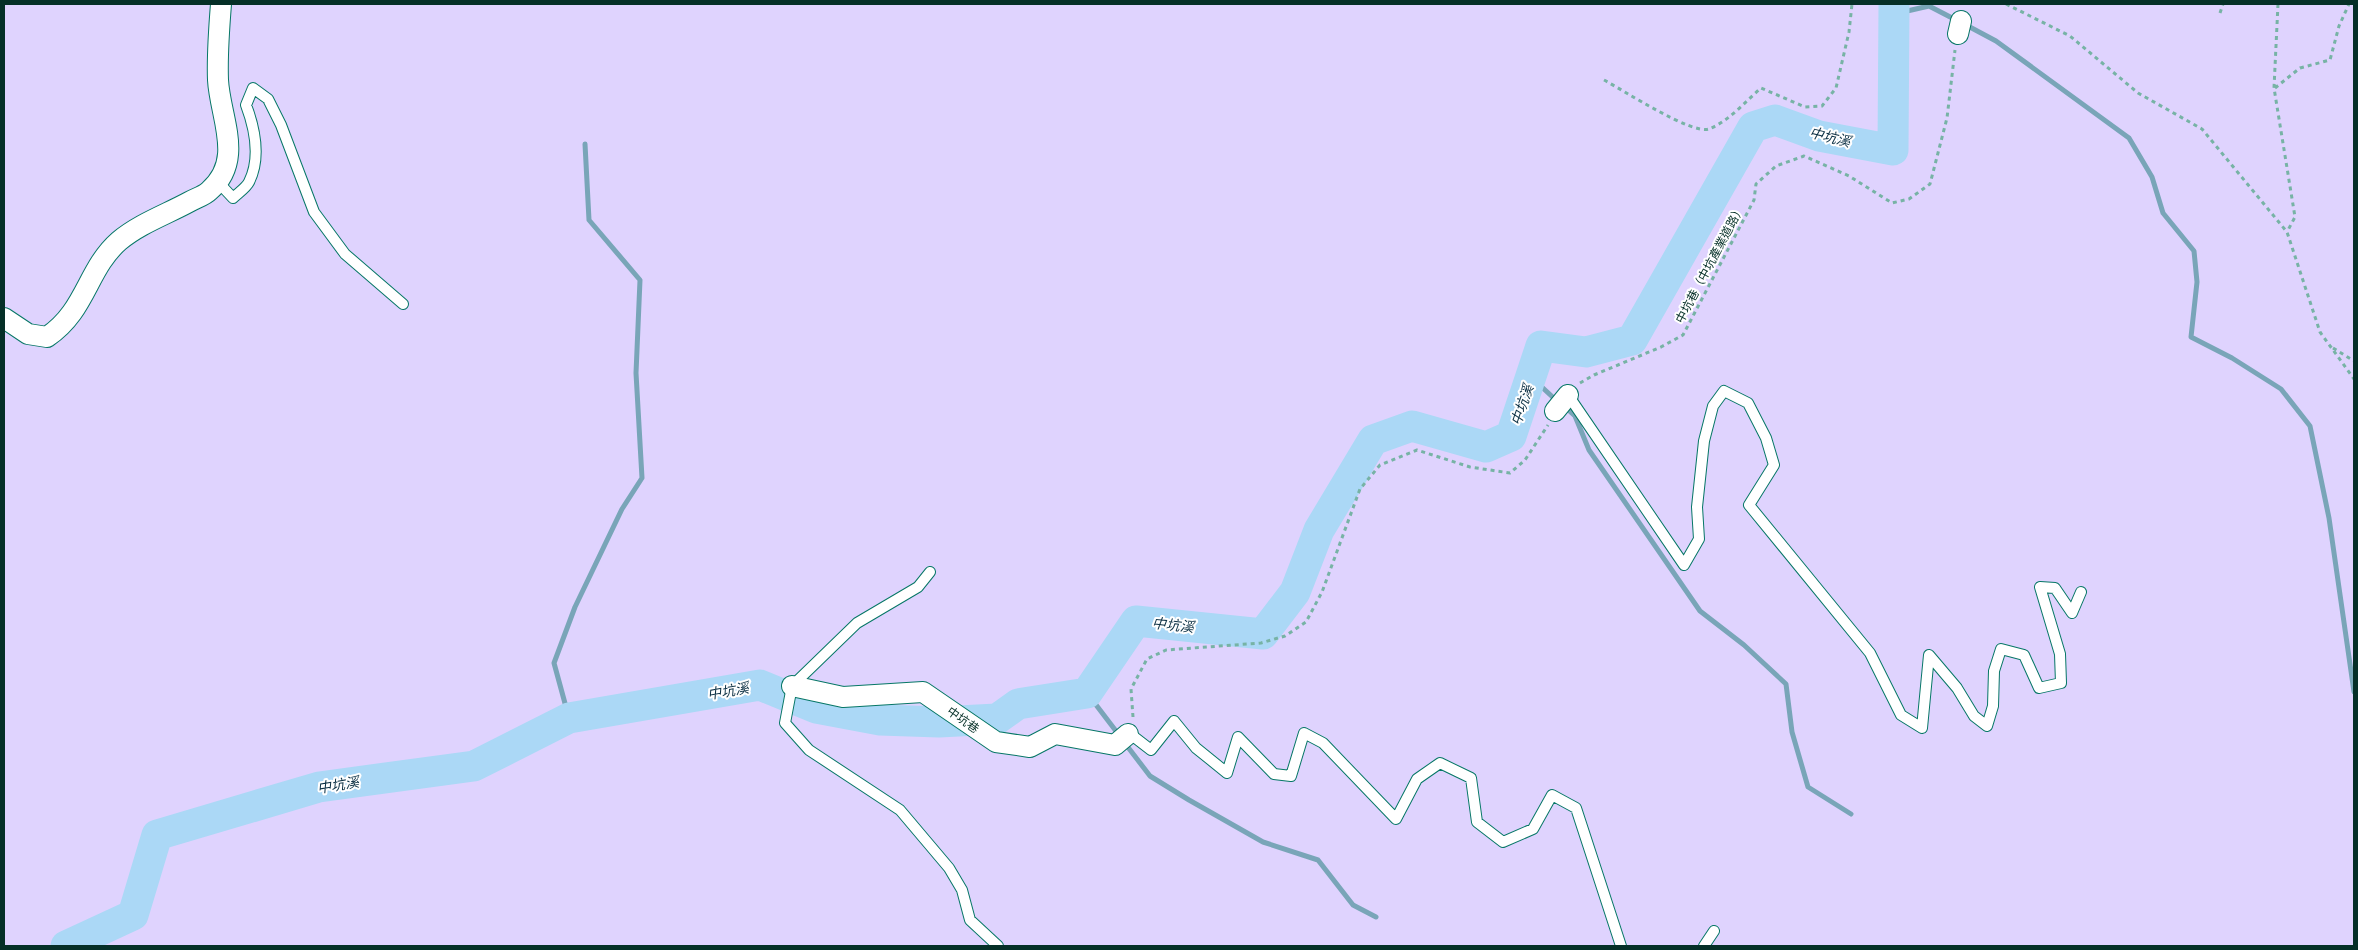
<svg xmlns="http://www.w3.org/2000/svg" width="2358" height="950" font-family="Manrope,'Noto Sans TC',sans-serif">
<rect width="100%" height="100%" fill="#b5fcea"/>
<!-- green -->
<path fill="#dfd3fe" d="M4,4H2354V946H4Z"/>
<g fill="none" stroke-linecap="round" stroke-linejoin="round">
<!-- stream -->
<path stroke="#79a5b8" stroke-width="5" d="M1894,14L1929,6L1956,20
M1966,25L1996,41L2129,138L2152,177L2163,213L2194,251L2197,282L2191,337L2232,358L2281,389L2310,426L2329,518L2354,692
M1531,377L1558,402
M1565,407L1575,416L1589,450L1700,611L1744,645L1786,684L1792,732L1808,787L1851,814
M1087,693L1119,735
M569,718L554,663L575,607L622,509L642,478L636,373L640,280L589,220L585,144
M1124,742L1150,776L1189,800L1263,842L1318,860L1353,905L1376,917"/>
<!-- river -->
<path stroke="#abd8f6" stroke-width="31" d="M66,946L133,915L157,835L319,787L474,766L569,718L760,685L816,708L880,720L939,722L997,719L1018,704L1087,693L1136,621L1263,634L1295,592L1319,530L1373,440L1412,426L1486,447L1511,436L1541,346L1586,352L1632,340L1753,127L1775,120L1819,136L1893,150L1894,4"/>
<defs>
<path id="lane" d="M218,182L233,198C238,193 246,188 249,182C261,158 255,129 246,105L253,88L268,99L281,125L314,212L345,254L403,304
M1568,395L1684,565L1699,539L1697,507L1704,441L1713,406L1724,391L1748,403L1766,438L1774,465L1749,505L1870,653L1901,715L1922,728L1929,655L1957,688L1974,716L1987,726L1993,706L1994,671L2001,649L2024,655L2039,688L2061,683L2060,654L2040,587L2055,588L2072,613L2081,592
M930,572L918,587L857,623L792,686L785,723L809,750L900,810L949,868L962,890L970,920L998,946
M1129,733L1151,750L1174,721L1196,748L1227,773L1238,737L1274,774L1291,776L1304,733L1323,743L1396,819L1417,779L1440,763L1471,778L1477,822L1503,842L1533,829L1552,795L1576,808L1621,946
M1704,946L1714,931"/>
<path id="street" d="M1958,34L1961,21
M4,318L28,334L47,337C86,311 87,269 119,241C139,224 167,214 189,202C196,198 204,196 209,191C245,160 220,118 218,80C217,55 219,29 221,4
M1555,411L1568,395
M792,686L843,697L923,692L996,742L1030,747L1055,734L1115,745L1128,734"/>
</defs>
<!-- lane casing -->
<use href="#lane" stroke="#067766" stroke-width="12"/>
<!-- street casing -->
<use href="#street" stroke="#067766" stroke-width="22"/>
<!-- path -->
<path stroke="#77b3a5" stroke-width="3" stroke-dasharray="4 4" stroke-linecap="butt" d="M2006,4L2070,36L2138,93L2202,129L2287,232L2320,332L2354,379
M2278,4L2274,88L2295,217L2287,232
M2220,13L2223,4
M1604,80C1623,90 1692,135 1709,129C1729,121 1745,102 1761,88L1805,107L1822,106L1836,88L1849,32L1852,4
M2275,88L2300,68L2330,60L2339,26L2349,4
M2333,348L2354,361
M1580,383L1594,375L1661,347L1683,335L1754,200L1756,184L1776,166L1804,156L1849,176L1892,203L1909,199L1930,184L1947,118L1955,50
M1133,717L1131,689L1147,659L1166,650L1261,643L1285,636L1306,622L1322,592L1360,489L1380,465L1417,450L1470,467L1510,473L1525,460L1548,425"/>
<!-- lane -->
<use href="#lane" stroke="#fff" stroke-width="10"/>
<!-- street -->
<use href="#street" stroke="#fff" stroke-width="20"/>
</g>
<g text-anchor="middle" stroke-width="4" stroke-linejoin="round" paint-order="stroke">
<!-- street labels -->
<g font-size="12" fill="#052f27" stroke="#fff">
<text transform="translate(1710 264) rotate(-62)" y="4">中坑巷（中坑產業道路）</text>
<text transform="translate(963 720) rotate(35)" y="4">中坑巷</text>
</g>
<!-- water labels -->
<g font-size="14" font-style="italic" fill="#0c3044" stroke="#fff">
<text transform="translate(1830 137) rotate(14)" y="5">中坑溪</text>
<text transform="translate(1522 405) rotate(-71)" y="5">中坑溪</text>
<text transform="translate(1173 625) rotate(6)" y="5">中坑溪</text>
<text transform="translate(728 691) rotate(-10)" y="5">中坑溪</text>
<text transform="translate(338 785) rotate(-9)" y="5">中坑溪</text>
</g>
</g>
<!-- border -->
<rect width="2358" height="950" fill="none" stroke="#052f27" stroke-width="10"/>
</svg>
